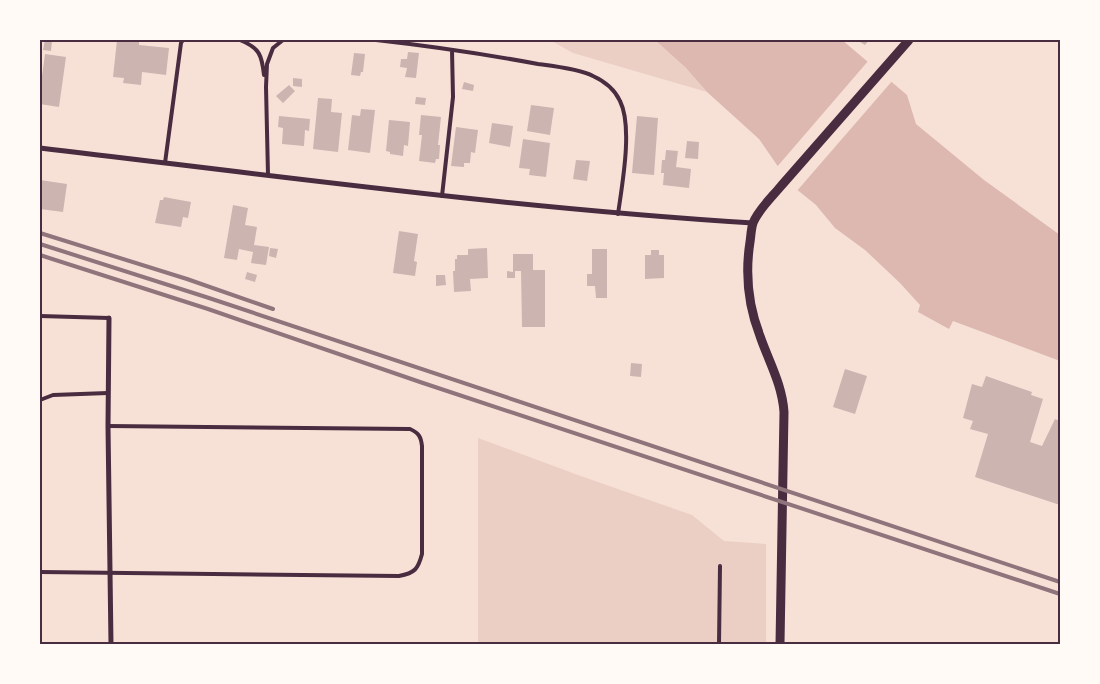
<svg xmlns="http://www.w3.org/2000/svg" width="1100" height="684" font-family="'Source Sans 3',sans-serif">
<rect width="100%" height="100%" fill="#f7e1d7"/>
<!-- green -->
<path fill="#ebcfc5" d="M550,40H655L686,68L707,92L573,53Z
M478,438L578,475L692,515L724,541L766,544V644H478Z"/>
<!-- water -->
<path fill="#dcb8b0" d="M655,40H842L907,95L916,124L984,180L1060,235V361L953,321L949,329L918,312L920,305L900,283L865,250L835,228L816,205L790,184L759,139L707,92L686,68Z"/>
<!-- pier -->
<path fill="#f7e1d7" d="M869,60L893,80L796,192L788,186L776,168Z"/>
<!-- building -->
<path fill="#ccb4b1" d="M45,40L52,41L51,51L43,50Z
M117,40H139V45L169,48L166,75L142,72L141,85L123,83L124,78L113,77Z
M857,40H869L865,45Z
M408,52L419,53L416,78L405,77L407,68L400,67L401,59H407Z
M354,53L365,54L363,72H361L360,76L351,75Z
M45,54L66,57L59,107L40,104V91Z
M293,78L302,79V87L293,86Z
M464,82L474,85L473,91L462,89Z
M289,85L295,91L283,103L276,96Z
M416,97L426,98L425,105L415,104Z
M318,98L332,99L331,112L342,113L338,152L313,149Z
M531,105L554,108L550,135L527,131Z
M361,109L375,110L370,153L348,150L352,115L360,116Z
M421,115L441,117L438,145H440L439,159H436L435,163L419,161L422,135H419Z
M279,116L310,119L309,131L305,130L304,146L282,144L283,128L278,127Z
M637,116L658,118L654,175L632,173Z
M389,120L410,122L408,146L404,145L403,156L390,154V152L386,151Z
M492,123L513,126L510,147L489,143Z
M456,127L478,130L475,153L471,152L470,163H464V167L451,166Z
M523,139L550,143L546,177L529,175L530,169L519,168Z
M687,141L699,142L698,159L685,158Z
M666,150L678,151L676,167L691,169L689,188L663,185L664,173H661L662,160H665Z
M576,160L590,161L587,181L573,179Z
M40,180L67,184L63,212L40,209Z
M164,197L191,202L188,218L183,217L181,227L155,223L160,200H163Z
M233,205L248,208L245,225L257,227L254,245L269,247L266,265L251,263L253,252L239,249L237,260L224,258Z
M399,231L418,234L414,261L417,262L415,276L393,273Z
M270,248L278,249L276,258L269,256Z
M487,248L488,278L470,279L471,291L454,292L453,271H455V259H457V255H468V249Z
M592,249H607V298H596L595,286H587V274H592Z
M651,250H659V255H664V278L645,279V255H651Z
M513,254H533V270H545V327H522L521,271H515V278H507V271L513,272Z
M247,272L257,275L255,282L245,279Z
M436,275H445L446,285L436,286Z
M631,363L642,364L641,377L630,376Z
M845,369L867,376L855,414L833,407Z
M986,376L1032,392L1031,395L1043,399L1030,442L1042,446L1055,419L1060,421V505L975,477L988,434L970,429L973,421L963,418L972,384L982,387Z"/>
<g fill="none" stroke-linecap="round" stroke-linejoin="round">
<!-- service -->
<path stroke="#4a2c40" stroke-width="4" d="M240,40C260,48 262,56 264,75
M376,40C430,46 484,54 538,64C553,66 580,69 593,76C604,81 615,90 620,101C633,127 622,185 618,214
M165,163L181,43L183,40
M268,175L266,87L267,64L273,48L283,40
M442,196L453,97L452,50
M40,316L109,318
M40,400L53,395L108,393
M40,572L399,576C415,573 418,569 422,554V446C421,437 419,433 410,429L108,426
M719,644L720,566"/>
<!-- minor -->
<path stroke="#4a2c40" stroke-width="5" d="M40,148C277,176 514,208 753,223
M109,318L108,426L111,644"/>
<!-- tertiary -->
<path stroke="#4a2c40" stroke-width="9" d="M780,644L784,412C782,384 769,362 760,336C748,305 745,274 750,242C751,236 751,229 753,223C758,210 772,197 781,186L909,40"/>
<!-- rail -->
<path stroke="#8f747c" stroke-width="4" d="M40,233L187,279L273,309
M40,244L209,298L1060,582
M40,255L208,309L423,383L1060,594"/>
</g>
<!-- border -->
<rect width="1100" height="684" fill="none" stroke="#fffaf5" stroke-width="82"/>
<rect x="41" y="41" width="1018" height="602" fill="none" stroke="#4a2c40" stroke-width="2"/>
</svg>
